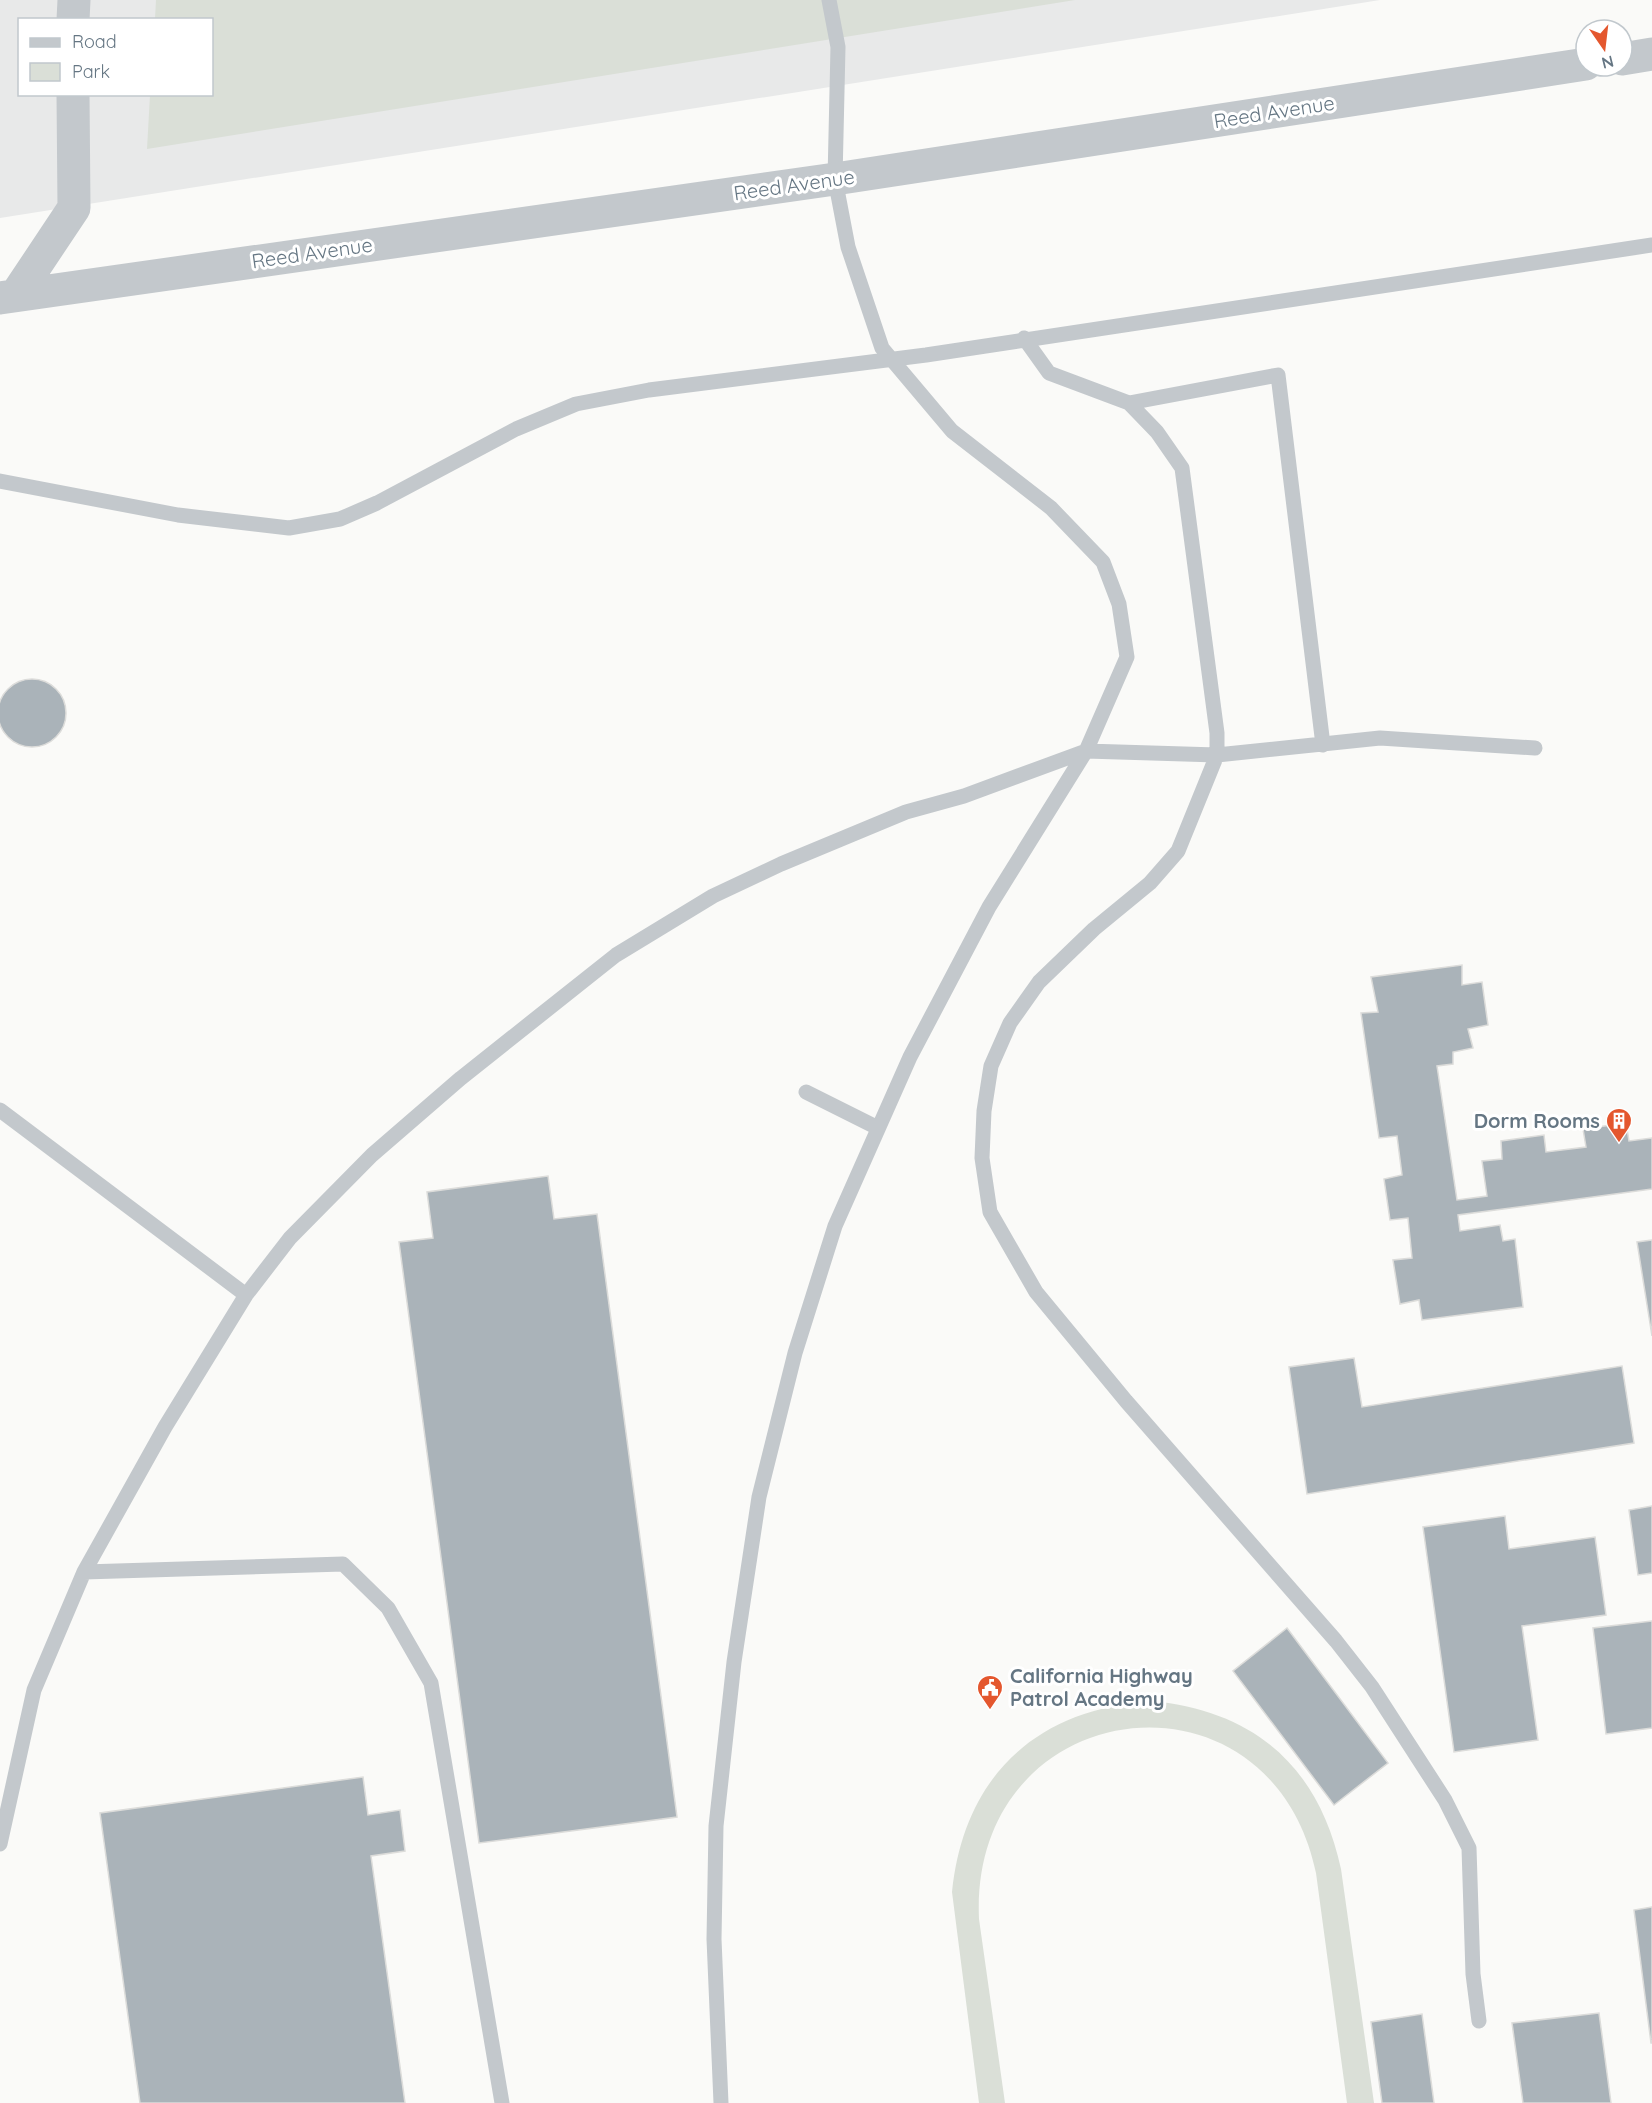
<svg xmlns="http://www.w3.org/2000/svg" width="1652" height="2103" font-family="Quicksand,sans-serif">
<rect width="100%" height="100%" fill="#fafaf8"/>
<!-- built -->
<path fill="#e8e9e9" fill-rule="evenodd" d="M0,0H1380L0,218ZM20,20H212V94H20Z"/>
<!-- green -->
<path fill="#dadfd7" d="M156,0H1075L147,149L150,95L212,94V20L155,19Z
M1152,1701C1255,1711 1319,1767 1341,1869L1374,2103H1347L1316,1873C1270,1654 969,1693 979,1919L1005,2103H979L952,1892C964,1776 1036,1709 1152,1701Z"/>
<!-- building -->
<path fill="#aab3b9" stroke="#dcdcda" stroke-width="1.5" d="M-2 713a34 34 0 1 1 68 0a34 34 0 1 1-68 0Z
M1462,965V985L1482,982L1488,1025L1468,1029L1473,1048L1453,1052V1064L1437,1066L1457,1200L1487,1196L1482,1161L1502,1159L1501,1141L1544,1135L1546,1152L1586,1147L1583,1129L1626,1123L1629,1141L1652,1138V1189L1458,1215L1460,1231L1500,1225L1503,1241L1515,1239L1523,1307L1422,1320L1419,1300L1400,1304L1393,1260L1412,1258L1408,1218L1390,1220L1384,1179L1402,1175L1397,1136L1379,1138L1361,1013L1378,1012L1371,977Z
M548,1176L554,1219L597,1214L677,1817L479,1843L399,1242L433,1238L427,1192Z
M1652,1240V1336L1637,1242Z
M1354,1358L1362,1407L1622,1366L1634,1443L1307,1494L1289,1367Z
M1652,1506V1573L1638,1575L1629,1510Z
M1505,1516L1509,1549L1595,1537L1606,1615L1522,1626L1538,1740L1454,1752L1423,1527Z
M1652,1621V1728L1606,1734L1593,1628Z
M1287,1628L1388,1763L1334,1805L1233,1671Z
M363,1777L368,1815L400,1810L405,1851L371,1856L405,2103H140L100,1813Z
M1652,1907V2043H1651L1634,1910Z
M1599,2013L1611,2103H1523L1512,2023Z
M1422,2014L1434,2103H1382L1371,2022Z"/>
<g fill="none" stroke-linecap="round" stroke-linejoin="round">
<!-- service -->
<path stroke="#c3c8cc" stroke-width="15" d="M1024,338L1049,373L1129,403L1157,432L1182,468L1217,733V755L1178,851L1150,883L1094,929L1039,982L1010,1023L991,1066L984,1111L982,1158L990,1212L1036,1292L1126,1401L1336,1641L1372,1687L1445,1800L1469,1848L1473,1974L1479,2021
M1129,403L1278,375L1323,745
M0,481L178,515L289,528L340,519L377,503L516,429L576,404L649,390L926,355L1652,245
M806,1092L878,1128
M0,1110L246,1295
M84,1572L343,1564L388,1608L431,1683L502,2103
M0,1844L34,1690L84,1572L165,1427L246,1295L290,1238L372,1155L461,1078L616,955L713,896L781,864L906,812L964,796L1086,751L1217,755L1380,738L1535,748
M721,2103L714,1939L716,1826L734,1662L759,1497L795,1353L835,1226L910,1057L989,907L1086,751L1127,657L1119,604L1103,562L1051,508L952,431L882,348L848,247L835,179L838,47L829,0"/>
<!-- tertiary -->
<path stroke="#c3c8cc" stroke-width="33" d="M73,20L74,0
M1622,59L1652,54
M16,295L74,208L73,94
M0,298L835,179L1586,64"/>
</g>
<!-- icons -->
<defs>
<symbol id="building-pin" viewBox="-11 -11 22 30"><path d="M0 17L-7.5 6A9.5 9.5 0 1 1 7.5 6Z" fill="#e4572e" stroke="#fff"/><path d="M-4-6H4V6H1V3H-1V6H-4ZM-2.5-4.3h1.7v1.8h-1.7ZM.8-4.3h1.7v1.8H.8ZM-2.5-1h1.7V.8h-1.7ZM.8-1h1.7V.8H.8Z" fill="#fff"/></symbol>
<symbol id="civic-pin" viewBox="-11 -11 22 30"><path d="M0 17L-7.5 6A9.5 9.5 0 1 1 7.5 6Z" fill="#e4572e" stroke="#fff"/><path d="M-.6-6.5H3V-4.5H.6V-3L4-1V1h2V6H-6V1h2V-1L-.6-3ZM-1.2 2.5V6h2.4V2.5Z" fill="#fff"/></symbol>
</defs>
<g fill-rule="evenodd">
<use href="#building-pin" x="1604" y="1106" width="30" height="40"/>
<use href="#civic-pin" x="975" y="1673" width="30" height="40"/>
</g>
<g text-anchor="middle" stroke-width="6" stroke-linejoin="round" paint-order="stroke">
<!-- street labels -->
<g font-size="20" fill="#657683" stroke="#fff">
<text transform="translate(1274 112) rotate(-9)" y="7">Reed Avenue</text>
<text transform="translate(794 185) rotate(-8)" y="7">Reed Avenue</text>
<text transform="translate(312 253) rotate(-8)" y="7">Reed Avenue</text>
</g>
<!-- poi labels -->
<g font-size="20" font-weight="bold" fill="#657683" stroke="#fff" text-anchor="end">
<text x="1600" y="1128">Dorm Rooms</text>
<text x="1010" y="1683" text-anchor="start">California Highway<tspan x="1010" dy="23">Patrol Academy</tspan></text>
</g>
</g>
<!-- legend -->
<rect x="18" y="18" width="195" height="78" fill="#ffffff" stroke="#c1c8cd" stroke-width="1.5"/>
<rect x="30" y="38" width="30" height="9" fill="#c3c8cc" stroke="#c1c8cd" stroke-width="1.5"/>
<text x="72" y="48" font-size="18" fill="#657683">Road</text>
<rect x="30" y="63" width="30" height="18" fill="#dadfd7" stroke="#c1c8cd" stroke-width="1.5"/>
<text x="72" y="78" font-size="18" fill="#657683">Park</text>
<!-- north arrow -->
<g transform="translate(1604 48) rotate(166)"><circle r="28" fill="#ffffff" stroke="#c1c8cd" stroke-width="1.5"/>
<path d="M0-4.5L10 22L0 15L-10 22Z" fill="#e4572e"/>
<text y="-9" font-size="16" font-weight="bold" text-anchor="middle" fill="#657683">N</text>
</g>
</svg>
